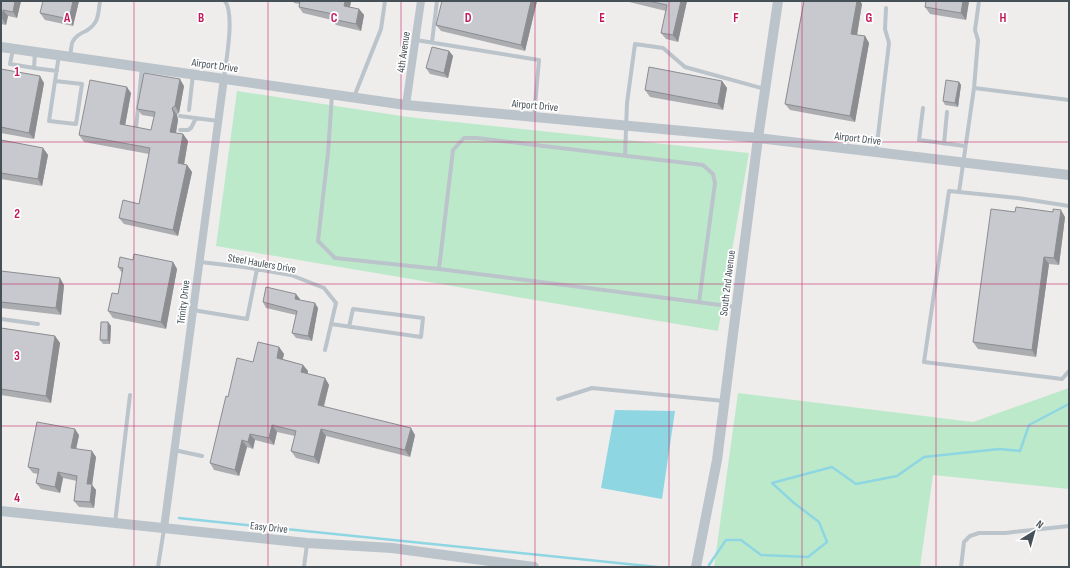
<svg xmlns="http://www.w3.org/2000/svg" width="1070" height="568" font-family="'Sofia Sans Condensed',sans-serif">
<rect width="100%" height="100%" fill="#efecec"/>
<!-- green -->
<path fill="#bde9cb" d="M237,91L408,117L749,153L718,331L216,246Z
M1069,388V489L933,475L920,567H714L738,393L973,422Z"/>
<!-- water -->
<path fill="#8ed6e2" d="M615,410L675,411L662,499L601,488Z"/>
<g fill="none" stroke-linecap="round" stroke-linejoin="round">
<!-- stream -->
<path stroke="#8ed6e2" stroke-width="2.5" d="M179,518L657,567
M709,565L726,540H741L761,555L808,557L827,542L819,522L794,503L772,483L832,467L856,484L897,476L924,457L999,449L1020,451L1029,425L1069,404"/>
<!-- service -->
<path stroke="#bbc4ca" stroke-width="4" d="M416,40L539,60L534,116
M432,42L437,1
M13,49L10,64L34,68L35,52
M70,56C71,52 71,44 73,41C76,36 81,33 86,31C99,23 98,15 100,1
M34,68L57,71
M224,78C226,61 235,14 225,1
M55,81L49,121L76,124L82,84L55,81L59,55
M974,88L1069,100
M332,95L328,153L318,241L335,258L439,269L736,307
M354,97L381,29L385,1
M923,108L919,140L965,146
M189,110L193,74
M180,116L218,121
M136,128L142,67
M180,130H188L191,128L196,118
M944,144L947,112
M876,152L889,43L885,29L886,8
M625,156L627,103L635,44L663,48L685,67L765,89
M959,192L974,88L978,40L975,30L979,1
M1069,206L1018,198L949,191L924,362L1062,379L1069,371
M200,262L244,267L291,275L324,288L336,303L325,350
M439,269L453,150L464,138H477L703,165L713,174L715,183L699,302
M193,310L247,319L257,269
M1,319L38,324
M331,324L421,337L423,318L353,309L349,327
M558,399L592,388L724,401
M174,450L202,456
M115,523L130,395
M158,567L164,529
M304,567L307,544
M961,567L964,542L970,536L979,533H1005L1069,526"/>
<!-- minor -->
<path stroke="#bbc4ca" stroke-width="8" d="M406,105L421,1
M164,528L224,78"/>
<!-- tertiary -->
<path stroke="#bbc4ca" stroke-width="10" d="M1,47L406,105L758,138L1069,175
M1,511L307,543L392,548L534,567
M696,567L717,460L758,138L778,1"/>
</g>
<!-- wall -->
<path fill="#abadb1" d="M1,1H21L17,18L8,16L6,25L1,24Z
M79,1L73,26L45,20L40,13Z
M293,1H351L350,7L359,9L364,15L361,31L336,25L332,20L303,13L299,7V4L294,3Z
M537,1L525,51L441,31L436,25Z
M625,1H687L678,42L666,39L661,33L666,11Z
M804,1H860L862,4L857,35L865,36L869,43L855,122L790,110L785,104Z
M926,1H969L966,20L930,14L925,7Z
M449,51L453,56L448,78L430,74L426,68Z
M1,69L44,83L34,139L1,133Z
M722,81L727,88L723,110L650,97L645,90Z
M959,82L961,85L958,107L945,105L943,101Z
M184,86L179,113L177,115L178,120L176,133L183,134L188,141L184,165H187L192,172L178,236L124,224L119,218L139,204L149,154L84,142L79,135L131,93L125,126L151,130L154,117L142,115L137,109Z
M1,140L43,148L48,155L42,186L1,179Z
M1065,217L1059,265L1049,264L1036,357L978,349L973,342Z
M133,260L173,262L177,269L166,329L113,318L108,311L118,294L122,273L118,267Z
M1,271L64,285L61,315L1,308Z
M300,299L299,300L318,308L312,341L296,338L292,333L296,315L266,308L263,302Z
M108,322L111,326L110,344H103L100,340Z
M1,328L55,336L60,343L51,403L1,395Z
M279,347L284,354L283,359L303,365L308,371L307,374L325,378L329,385L324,407L415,435L410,457L326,436L319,464L296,458L291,451L295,436L277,432L274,445L255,440L253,449L247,447L239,476L214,470L210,463L228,397L253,362Z
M79,435L76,449L96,457L92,485L96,490L94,508L79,507L74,501L77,481L63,478L60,493L41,489L36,483L38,474L33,473L28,467Z"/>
<!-- shaded-wall -->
<path fill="#8b8d90" d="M15,1H21L17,18L13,12Z
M73,1H79L73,26L69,19Z
M345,1H351L349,12L344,6Z
M531,1H537L525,51L521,45Z
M681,1H687L678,42L673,35Z
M857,1H860L862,4L856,41L851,34Z
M963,1H969L966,20L961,13Z
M359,9L364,15L361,31L356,24Z
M3,10L8,16L6,25L2,18Z
M865,36L869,43L855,122L850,116Z
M449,51L453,56L448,78L444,73Z
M40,76L44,83L34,139L29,133Z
M180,79L184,86L179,113L175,106Z
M722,81L727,88L723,110L718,104Z
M959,82L961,85L958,107L955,103Z
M127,87L131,93L124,131L120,124Z
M172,108L177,115L178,120L175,138L170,132Z
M183,134L188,141L183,170L178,163Z
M43,148L48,155L42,186L38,179Z
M187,165L192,172L178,236L173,230Z
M1061,210L1065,217L1059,265L1054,258Z
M1044,257L1049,264L1036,357L1032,350Z
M173,262L177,269L166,329L161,322Z
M60,278L64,285L61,315L56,308Z
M296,294L300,299L298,304L295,299Z
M315,303L318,308L312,341L308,336Z
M108,322L111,326L110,344L108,340Z
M55,336L60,343L51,403L46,396Z
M279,347L284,354L281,365L277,358Z
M303,365L308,371L306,379L301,372Z
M325,378L329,385L322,412L318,405Z
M272,425L277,432L274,445L269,438Z
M411,428L415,435L410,457L405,450Z
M75,429L79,435L75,454L71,448Z
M321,429L326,436L319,464L314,457Z
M250,434L255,440L253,449L248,442Z
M242,440L247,447L239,476L235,470Z
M92,451L96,457L92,485L96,490L94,508L90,502L87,484Z
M58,472L63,478L60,493L55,487Z"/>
<!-- building -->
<path fill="#c7c9ce" stroke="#8b8d90" d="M1,1H15L13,12L3,10L2,18H1Z
M43,1H73L69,19L40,13Z
M300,1H345L344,6L359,9L356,24L332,19L333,14L299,7Z
M442,1H531L521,45L436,25Z
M648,1H681L673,35L661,33L667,5Z
M804,1H857L851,34L865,36L850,116L785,104Z
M926,1H963L961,13L925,7Z
M432,47L449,51L444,73L426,68Z
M649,67L722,81L718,104L645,90Z
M1,69L40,76L29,133L1,127Z
M144,73L180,79L175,106L172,108L174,114L170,132L183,134L178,163L187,165L173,230L119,218L123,200L139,204L150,148L79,135L90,80L127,87L120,124L151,130L155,112L137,109Z
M946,80L959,82L955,103L943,101Z
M1,140L43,148L38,179L1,173Z
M1016,207L1053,212V209L1061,210L1054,258L1044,257L1032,350L973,342L991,209L1015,212Z
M134,254L173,262L161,322L108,311L112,293L118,294L123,268L118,267L120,257L133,260Z
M1,271L60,278L56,308L1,302Z
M266,287L296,294L295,299L315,303L308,336L292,333L297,311L263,302Z
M101,322H108V340H100Z
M1,328L55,336L46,396L1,389Z
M258,342L279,347L277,358L303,365L301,372L325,378L318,405L411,428L405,450L321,429L314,457L291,451L296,431L272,425L269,438L250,434L248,442L242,440L235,470L210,463L226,396L228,397L237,358L253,362Z
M37,422L75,429L71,448L92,451L87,484H92L90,502L74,501L77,476L58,472L55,487L36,483L39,469L28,467Z"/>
<!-- grid -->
<path fill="none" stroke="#c2185b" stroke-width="1" stroke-opacity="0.55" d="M134,1V567M268,1V567M401,1V567M535,1V567M669,1V567M802,1V567M936,1V567M1,142H1069M1,284H1069M1,426H1069"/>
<g text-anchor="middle" stroke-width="3.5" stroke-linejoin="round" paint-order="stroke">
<!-- street labels -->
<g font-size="11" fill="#465057" stroke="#fff">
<text transform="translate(403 52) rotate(-82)" y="4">4th Avenue</text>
<text transform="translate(215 65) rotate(8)" y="4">Airport Drive</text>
<text transform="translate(535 105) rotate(5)" y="4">Airport Drive</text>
<text transform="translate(858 138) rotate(7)" y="4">Airport Drive</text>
<text transform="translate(262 263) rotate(10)" y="4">Steel Haulers Drive</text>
<text transform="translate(727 283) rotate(-83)" y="4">South 2nd Avenue</text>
<text transform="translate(183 302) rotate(-83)" y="4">Trinity Drive</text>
<text transform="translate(269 527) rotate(6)" y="4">Easy Drive</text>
</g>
</g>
<g font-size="13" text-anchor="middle" font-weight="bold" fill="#c2185b" stroke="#fff" stroke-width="3.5" stroke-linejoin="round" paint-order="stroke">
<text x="67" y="22">A</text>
<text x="201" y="22">B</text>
<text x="334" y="22">C</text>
<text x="468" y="22">D</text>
<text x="602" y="22">E</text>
<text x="736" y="22">F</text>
<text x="869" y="22">G</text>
<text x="1003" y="22">H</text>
<text x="17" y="76">1</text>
<text x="17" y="218">2</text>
<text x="17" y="360">3</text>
<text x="17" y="502">4</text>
</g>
<!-- border -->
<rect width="1070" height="568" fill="none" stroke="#465057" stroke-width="4"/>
<!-- north arrow -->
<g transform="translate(1034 532) rotate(37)" stroke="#ffffff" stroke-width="3" paint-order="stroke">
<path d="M0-3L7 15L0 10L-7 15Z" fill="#465057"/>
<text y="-6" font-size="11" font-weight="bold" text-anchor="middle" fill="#465057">N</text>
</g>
</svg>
